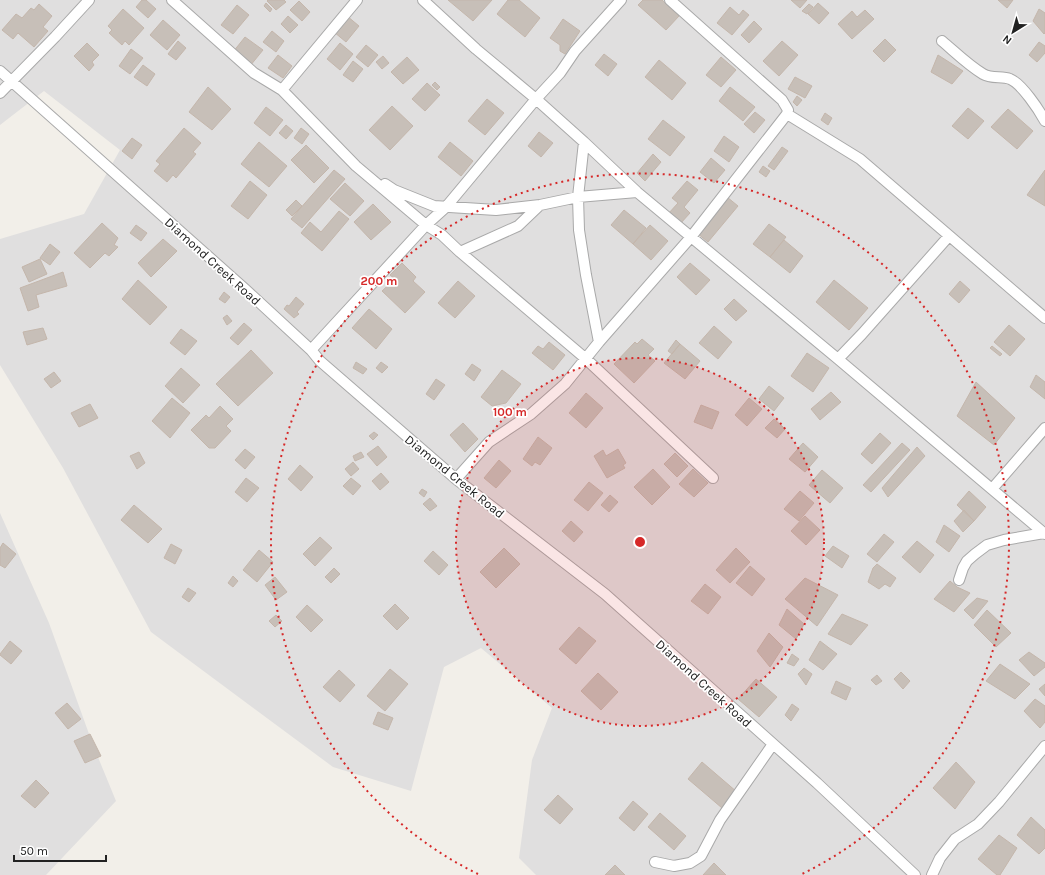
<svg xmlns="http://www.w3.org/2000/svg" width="1045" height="875" font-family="Karla,sans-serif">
<rect width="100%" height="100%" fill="#f2efe9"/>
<!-- residential -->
<path fill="#e0dfdf" d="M0,0H1045V875H536L519,858L532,760L552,708L481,648L444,667L411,791L333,767L151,632L63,468L0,365V239L84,214L120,150L44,91L0,125Z
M0,513L49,623L93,745L116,801L46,875H0Z"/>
<!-- building -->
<path fill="#c7bfb8" stroke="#c4b6ab" d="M142,0H146L156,9L148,18L136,7Z
M268,0H284L286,2L276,10L267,1Z
M448,0H492L473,21Z
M508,0H519L540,18L525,37L497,14Z
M643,0H662L679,16L666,30L638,5Z
M791,0H807L800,8Z
M998,0H1013L1007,8Z
M299,1L310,12L302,21L290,10Z
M266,3L272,9L270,12L264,6Z
M818,3L829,13L819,24L808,14Z
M39,4L52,16L43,27L48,31L34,47L18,33L13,39L2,30L16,14L22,18L31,8L34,10Z
M809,4L813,7L807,14L802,11Z
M237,5L249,15L233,34L221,25Z
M730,7L739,15L743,10L749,15L732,35L717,23Z
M123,9L144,28L129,45L125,41L122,45L109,33L112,30L108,26Z
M1039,9L1045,13V33L1044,34L1033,21Z
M865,10L874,19L852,39L838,24L852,11L857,17Z
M288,16L298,25L290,33L281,24Z
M347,16L359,26L346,42L334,32Z
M563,19L580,31L565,54L560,51V45L550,38Z
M163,20L180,35L167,50L150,35Z
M754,21L762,29L749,43L741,35Z
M272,31L284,41L276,52L263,42Z
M245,37L263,50L250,66L233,52Z
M885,39L896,50L884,62L873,51Z
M178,41L186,48L176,60L168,54Z
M782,41L798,55L779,76L763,61Z
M1039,42L1045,46V53L1037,62L1029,55Z
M87,43L99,55L92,62L94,65L89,71L74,56Z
M340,43L353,54L340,70L327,59Z
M366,45L378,55L368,67L356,57Z
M131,49L143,58L130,74L119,66Z
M604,54L617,64L608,76L595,65Z
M278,55L292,66L283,78L268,68Z
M938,55L963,71L952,84L931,72Z
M383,56L389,63L382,69L376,62Z
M407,57L419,70L403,84L391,72Z
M721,57L736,70L721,87L706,75Z
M659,60L686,83L672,100L645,77Z
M353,61L363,69L353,82L343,75Z
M143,65L155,74L147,86L134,77Z
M795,77L812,86L805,98L788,89Z
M435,82L440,87L437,90L432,85Z
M427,83L440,95L425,111L412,99Z
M208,87L231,109L212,130L189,112Z
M730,87L755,107L743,121L719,101Z
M797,96L802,100L797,106L793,102Z
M487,99L504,113L485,135L468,121Z
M392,106L413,126L390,150L369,130Z
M266,107L283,120L270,136L254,123Z
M968,108L984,121L968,139L952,126Z
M1008,109L1033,131L1017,149L991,127Z
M755,112L765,120L754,133L744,124Z
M825,113L832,118L828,125L821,120Z
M663,120L685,137L670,156L648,139Z
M286,125L293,131L286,139L279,133Z
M184,128L201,143L193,152L196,154L176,178L173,175L167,182L154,171L160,164L156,161Z
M301,128L309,134L302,144L294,138Z
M539,132L553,143L541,157L528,146Z
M724,136L739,147L729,162L714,151Z
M132,138L142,145L132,159L122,151Z
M259,142L287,166L269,187L241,164Z
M450,142L473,161L461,176L438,157Z
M306,145L329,168L314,183L291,160Z
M782,147L788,151L774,170L768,166Z
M653,154L661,162L645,181L637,173Z
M711,158L725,170L714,183L700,172Z
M763,166L770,171L766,177L759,172Z
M334,170L345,179L302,228L291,219Z
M1045,170V206L1027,195Z
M250,181L267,195L248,219L231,206Z
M687,181L698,190L684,207L690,213L680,224L668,214L678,203L672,198Z
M345,183L364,201L350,216L330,199Z
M727,197L738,206L708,242L697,233Z
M296,200L302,206L292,216L286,210Z
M373,204L391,222L371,240L354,222Z
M624,210L646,228L633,244L611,225Z
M339,211L349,219L322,251L301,233L310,222L321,232Z
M102,223L118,238L114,245L118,247L109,256L105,253L90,268L74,253Z
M769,224L786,237L770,257L753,244Z
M136,225L147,233L141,241L130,233Z
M650,225L668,241L651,260L633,244Z
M163,239L177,251L151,277L138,263Z
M784,240L803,256L790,273L770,257Z
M50,244L60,252L50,265L40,258Z
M40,259L47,274L29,282L22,267Z
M402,263L416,277L413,281L425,292L405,313L382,291L395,279L390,275Z
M690,263L710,280L696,295L677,277Z
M63,272L67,286L36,295L39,307L28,311L20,288Z
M138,280L167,307L150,325L122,299Z
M834,280L868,308L849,330L816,302Z
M458,281L475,296L455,318L438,303Z
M960,281L970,290L959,303L949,294Z
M224,292L230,297L225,303L219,299Z
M296,297L304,304L297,312L299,314L294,318L284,309L287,305L289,306Z
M734,299L747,311L736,321L724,309Z
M369,309L392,329L376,349L352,328Z
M227,315L232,321L227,325L223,318Z
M244,323L252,330L238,345L230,338Z
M1009,325L1025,339L1010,356L994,342Z
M714,326L732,342L718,359L699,343Z
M43,328L47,339L27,345L23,332Z
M181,329L197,341L185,355L170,343Z
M642,339L654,349L648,355L655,361L634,383L614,364L635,342L637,344Z
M676,340L680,344L672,354L668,351Z
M549,342L565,355L553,370L532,353L538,346L543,349Z
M680,344L700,361L685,379L664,363Z
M992,346L1002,354L1000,356L990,348Z
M251,350L273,373L238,406L216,384Z
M807,353L829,368L813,392L791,376Z
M356,362L367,369L363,374L353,368Z
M381,362L388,367L382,373L376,368Z
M472,364L481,370L474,381L465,374Z
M181,368L200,385L183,403L165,386Z
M502,370L521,384L506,403L492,406L481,397Z
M54,372L61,381L51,388L44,379Z
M1036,375L1045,382V399L1030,387Z
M436,379L445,385L434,400L426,394Z
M976,382L1015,418L994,445L957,416Z
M769,386L784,398L774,411L759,399Z
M831,392L841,402L820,420L811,409Z
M586,393L603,408L586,428L569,413Z
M172,398L190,413L170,438L152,421Z
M749,398L762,409L747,426L735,415Z
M90,404L98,418L79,427L71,413Z
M701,405L719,412L712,429L694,422Z
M220,406L233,419L226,426L231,431L215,448H209L191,430L206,415L209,418Z
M774,419L785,429L777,438L765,428Z
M463,423L478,439L465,452L450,435Z
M374,432L378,435L373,440L369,436Z
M880,433L891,443L872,464L861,454Z
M538,437L552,448L540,465L535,462L532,466L523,459Z
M803,443L818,457L805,472L789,459Z
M902,443L910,450L871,492L863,485Z
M378,446L387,457L377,466L367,454Z
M917,447L925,456L888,497L882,488Z
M245,449L255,457L245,469L235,460Z
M618,449L626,463L623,465L625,468L607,478L594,456L603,450L606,456Z
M139,452L145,463L137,469L130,456Z
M361,452L364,457L355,461L353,456Z
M675,453L688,466L677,477L664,464Z
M499,460L511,471L496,488L484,478Z
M353,462L359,469L351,476L345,469Z
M300,465L313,477L301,491L288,479Z
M653,469L670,487L652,505L634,487Z
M693,469L708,483L694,497L679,484Z
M822,470L843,488L830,503L809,485Z
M381,473L389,482L380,490L372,481Z
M246,478L259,488L247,502L235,492Z
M351,478L361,486L353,495L343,486Z
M589,482L603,493L588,511L574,500Z
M422,489L427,492L424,497L419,493Z
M800,491L814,503L799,521L784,509Z
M969,491L986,507L974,521L957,505Z
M610,495L618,502L609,512L601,505Z
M430,498L437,506L430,511L423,504Z
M134,505L162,529L148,543L121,520Z
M964,510L974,521L963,532L954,521Z
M805,516L820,530L806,545L791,531Z
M571,521L583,532L574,542L562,531Z
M944,525L960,536L949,552L936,542Z
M884,534L894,542L877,562L867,554Z
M320,537L332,548L315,566L303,554Z
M917,541L934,555L920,573L902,557Z
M3,543L16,554L5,568L0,565V548Z
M171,544L182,550L175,564L164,558Z
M833,546L849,556L842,568L825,556Z
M504,548L520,564L496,588L480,572Z
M736,548L750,562L730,583L716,570Z
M259,550L273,562L257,582L243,570Z
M433,551L448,565L439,575L424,561Z
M877,564L896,578L890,587L885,584L879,589L868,582L873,568Z
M750,566L765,579L752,596L736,583Z
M334,568L340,574L331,583L325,577Z
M233,576L238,581L233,587L228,583Z
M275,577L287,592L276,600L265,585Z
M805,578L838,595L817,626L785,599Z
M950,581L957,587L970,593L954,612L934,599Z
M705,584L721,597L708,614L691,601Z
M188,588L196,593L189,602L182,597Z
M977,598L988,601L973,619L964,610Z
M395,604L409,618L397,630L383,616Z
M307,605L323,620L311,632L296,617Z
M787,609L804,624L796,639L779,625Z
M987,610L1011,633L996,647L974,625Z
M842,614L868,625L851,645L828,634Z
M276,615L282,621L275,627L269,621Z
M579,627L596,641L576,664L559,649Z
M769,633L783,647L770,667L757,651Z
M10,641L22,651L11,664L0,655V654Z
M820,641L837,654L823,670L809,660Z
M1029,652L1045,663V667L1034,676L1019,660Z
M792,654L799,659L794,666L787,663Z
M1000,664L1030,684L1015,699L986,681Z
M804,668L812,674L806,685L798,674Z
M390,669L408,684L385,711L367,696Z
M339,670L355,685L340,702L323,687Z
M901,672L910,681L903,689L894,679Z
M598,673L618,692L601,710L581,691Z
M877,675L882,681L876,685L871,680Z
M756,679L777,697L759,717L738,699Z
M836,681L851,688L846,700L831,693Z
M1045,684V696L1039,689Z
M1035,699L1045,706V722L1040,728L1024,711Z
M67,703L81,719L68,729L55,713Z
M792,704L799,709L791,721L785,715Z
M378,712L393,718L388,730L373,724Z
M90,734L101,756L85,763L74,741Z
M702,762L737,792L722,808L688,779Z
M956,762L975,782L955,809L933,788Z
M36,780L49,793L35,808L21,796Z
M558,795L573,809L560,824L544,810Z
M633,801L648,814L634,831L619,818Z
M660,813L686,836L674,850L648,827Z
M1031,817L1045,830V848L1039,854L1017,835Z
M999,835L1017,848L1000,875H997L978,859Z
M714,863L726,875H703Z
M615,865L625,875H605Z"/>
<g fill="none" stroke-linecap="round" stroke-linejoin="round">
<defs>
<path id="minor" d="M172,0L254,73L282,90L356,166L426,225L442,235L460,252L585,358L713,478
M621,0L575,51L560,73L536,99L584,142L637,192L838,359L1045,534
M942,41C955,52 968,65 983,74C991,79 1002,76 1010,79C1022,84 1039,110 1045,121
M0,71L246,290L311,350L320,361L456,479L605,594L817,783L915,875
M282,90L357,0
M0,93L55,37L89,0
M787,114L860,159L1045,318
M584,142L578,197L579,230L586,275L599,342
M385,184L394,190L434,206L496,210L540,205L578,197L637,192
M460,252L518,226L540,205
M311,350L426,225L446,207L536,99L476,49L423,0
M838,359L862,334L949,236
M456,479L489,442L531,414L565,384L599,342L691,237L787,114L788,110L782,100L670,0
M992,489L1045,428
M959,580L963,568L967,561L975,554L987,545L1004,540L1044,533
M655,862L674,866L690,863L701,856L720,820L773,744
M932,875L940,858L955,839L978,824L999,802L1045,746"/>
</defs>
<!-- minor casing -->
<use href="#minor" stroke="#a9a9a9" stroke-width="12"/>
<!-- minor -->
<use href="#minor" stroke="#fff" stroke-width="10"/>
</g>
<!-- distance rings -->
<circle cx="640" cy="542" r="184" fill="#d62828" fill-opacity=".12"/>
<g fill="none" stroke="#d62828" stroke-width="2" stroke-dasharray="2 4">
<circle cx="640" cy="542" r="184"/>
<path d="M478 874A369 369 0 1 1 802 874"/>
</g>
<g text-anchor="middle" stroke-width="3.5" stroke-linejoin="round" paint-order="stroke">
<!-- street labels -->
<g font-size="13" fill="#222" stroke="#fff">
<text transform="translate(213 261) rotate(42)" y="5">Diamond Creek Road</text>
<text transform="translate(455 476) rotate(39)" y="5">Diamond Creek Road</text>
<text transform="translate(704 683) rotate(42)" y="5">Diamond Creek Road</text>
</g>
</g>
<circle cx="640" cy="542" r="6" fill="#d62828" stroke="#fff" stroke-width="2"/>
<g font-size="12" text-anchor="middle" font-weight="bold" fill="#d62828" stroke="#fff" stroke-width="3.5" stroke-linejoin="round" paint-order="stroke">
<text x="379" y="285">200 m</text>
<text x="510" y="416">100 m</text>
</g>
<!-- north arrow -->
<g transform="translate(1013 32) rotate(217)" stroke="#ffffff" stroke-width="3" paint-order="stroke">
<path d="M0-3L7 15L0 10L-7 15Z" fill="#222222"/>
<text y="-6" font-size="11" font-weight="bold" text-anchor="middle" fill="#222222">N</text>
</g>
<!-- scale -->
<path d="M14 855v6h92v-6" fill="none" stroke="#222222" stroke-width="2"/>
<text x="20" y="855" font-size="12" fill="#222222" stroke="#ffffff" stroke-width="3" paint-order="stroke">50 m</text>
</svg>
